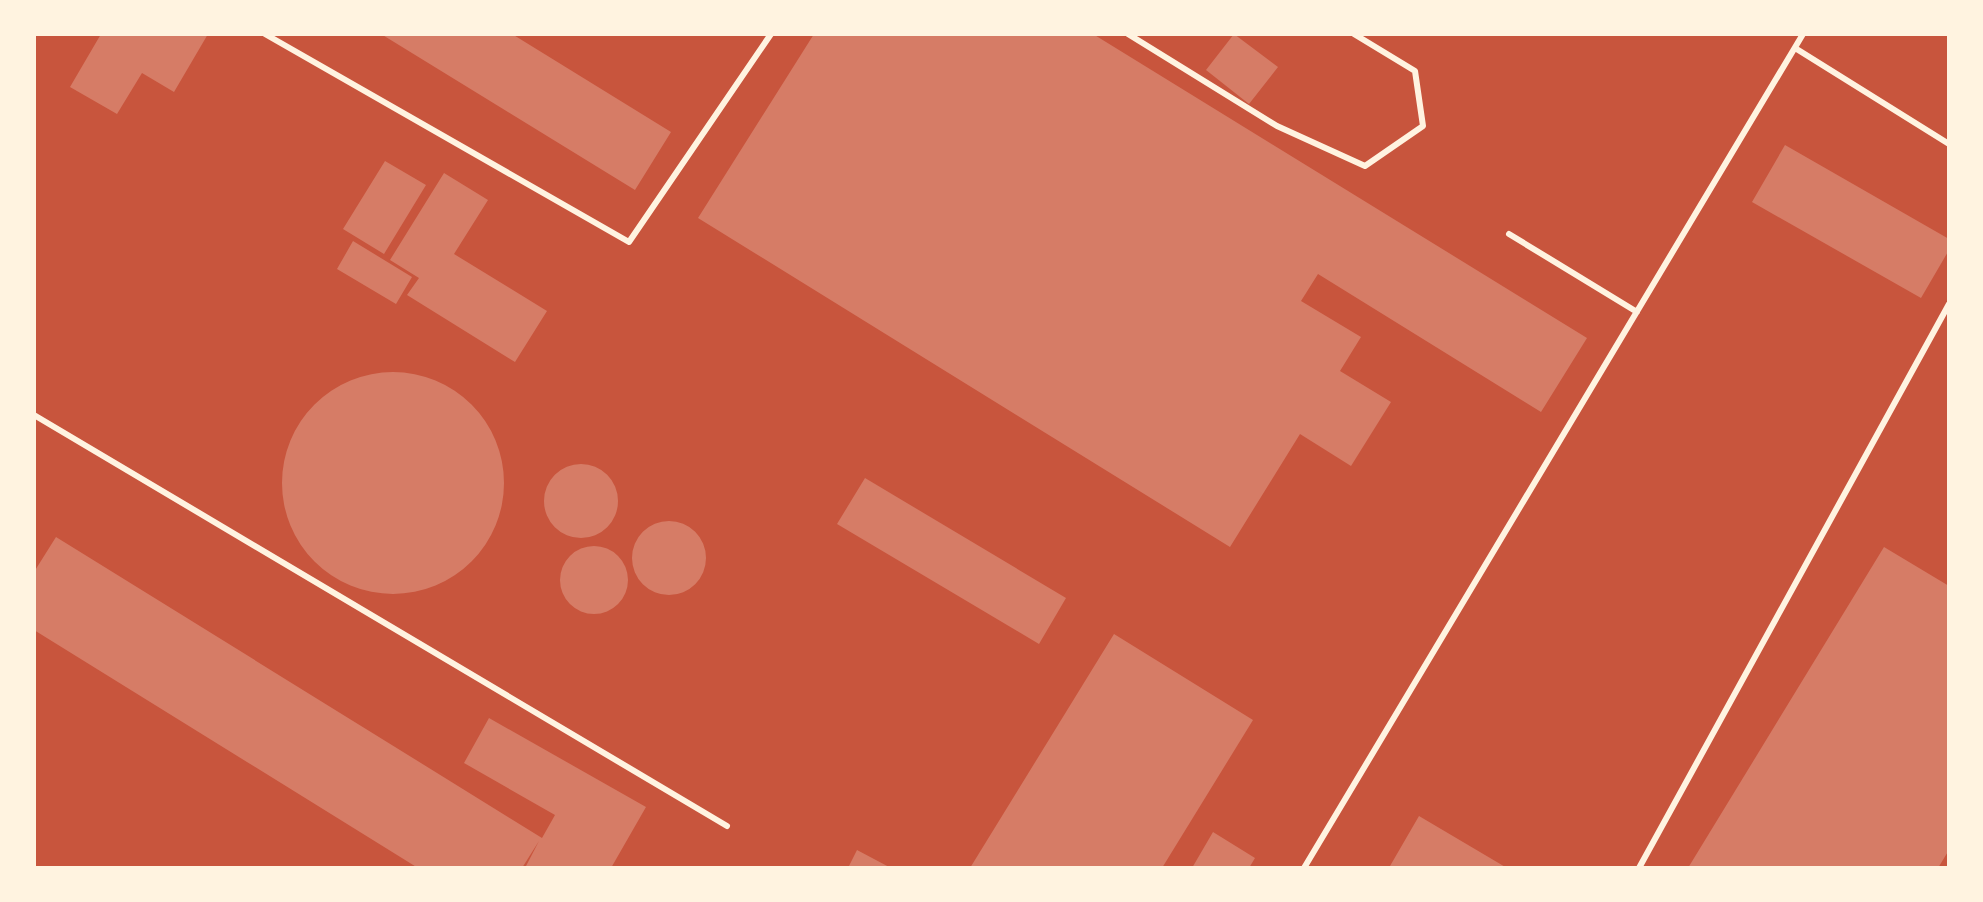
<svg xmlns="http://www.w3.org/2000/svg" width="1983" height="902" font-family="'Roboto Serif',serif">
<rect width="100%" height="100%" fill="#c8553d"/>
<!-- building -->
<path fill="#d67c66" d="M101,34H208L174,92L142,73L117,114L70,87Z
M381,34H512L671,132L635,190Z
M814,34H1093L1587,338L1541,412L1318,274L1301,301L1361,337L1340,371L1391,402L1351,466L1300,434L1230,547L698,218Z
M1234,34L1278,67L1249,104L1206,70Z
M1785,145L1949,239V250L1921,298L1752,202Z
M385,161L426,185L384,254L343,229Z
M444,173L488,200L454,254L547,311L515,362L407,295L419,278L390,260Z
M353,241L412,277L396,304L337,269Z
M282 483a111 111 0 1 1 222 0a111 111 0 1 1-222 0Z
M544 501a37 37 0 1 1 74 0a37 37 0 1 1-74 0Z
M865,478L1066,598L1039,644L837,524Z
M632 558a37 37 0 1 1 74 0a37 37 0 1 1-74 0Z
M56,537L542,838L555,815L464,763L489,718L646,807L611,868H525L539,841L522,868H418L34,630V572Z
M560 580a34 34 0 1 1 68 0a34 34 0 1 1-68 0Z
M1884,547L1949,586V850L1938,868H1688Z
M1114,634L1253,720L1162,868H970Z
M1419,816L1507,868H1394L1390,866Z
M1213,832L1255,858L1249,868H1192Z
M857,850L891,868H848Z"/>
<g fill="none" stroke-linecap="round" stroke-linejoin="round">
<!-- service -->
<path stroke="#fff3e0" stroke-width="6" d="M265,34L629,242L771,34
M1128,34L1277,126L1365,166L1423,126L1415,71L1354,34
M1795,48L1949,144
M1509,234L1637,312
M34,415L727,826
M1304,868L1803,34
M1639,868L1949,304"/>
</g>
<!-- border -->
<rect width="1983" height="902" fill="none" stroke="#fff3e0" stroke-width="72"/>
</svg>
